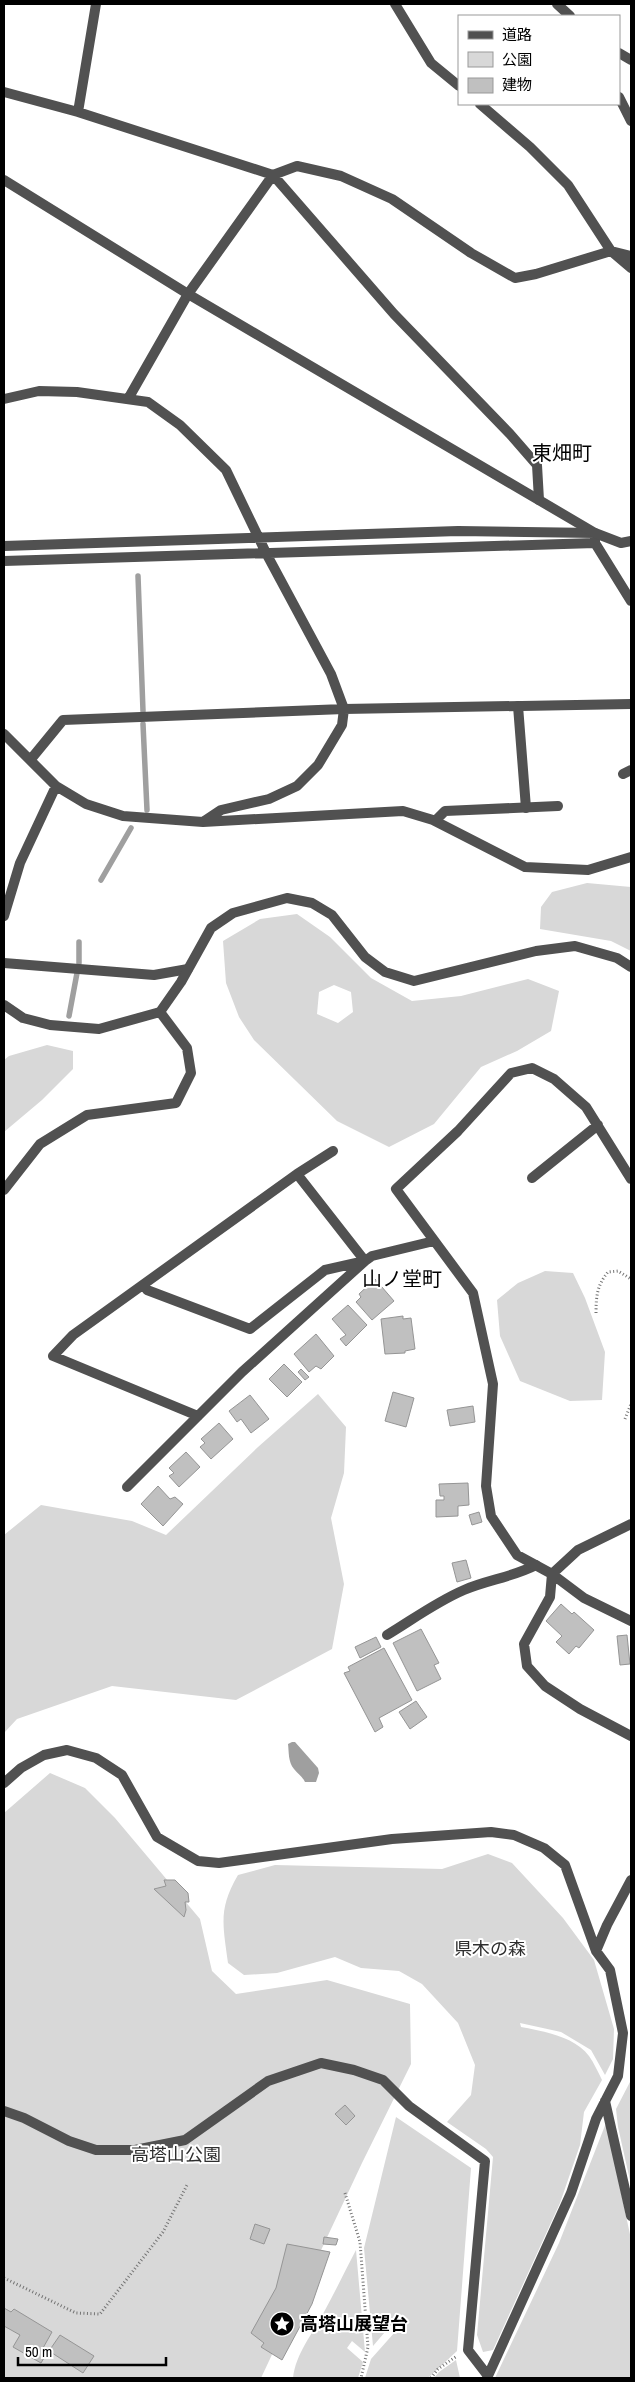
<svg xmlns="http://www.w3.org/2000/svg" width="635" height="2382" font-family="'Archivo Narrow','Noto Sans JP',sans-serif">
<rect width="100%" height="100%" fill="#fff"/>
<!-- green -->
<path fill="#d8d8d8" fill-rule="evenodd" d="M587,883L631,887V951L611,941L540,929L541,907L552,892Z
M297,914L330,937L371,978L412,1001L461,996L528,979L559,991L551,1031L517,1051L481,1067L434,1124L389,1147L337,1121L254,1040L239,1017L226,983L223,941L260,919ZM334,985L351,992L353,1012L338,1023L317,1014L319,992Z
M47,1045L73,1051V1069L42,1100L4,1132V1060L9,1056Z
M545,1271L573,1273L585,1298L605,1352L602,1400L570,1401L520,1381L500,1336L497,1300L518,1283Z
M318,1394L346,1427L344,1473L331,1518L344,1584L332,1649L236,1700L112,1686L17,1719L4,1733V1535L41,1505L132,1521L166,1535L258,1447Z
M50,1773L85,1788L115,1818L200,1919L212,1971L236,1994L327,1980L410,2004L411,2064L362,2163L261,2378H4V1813Z
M488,1854L512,1863L563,1918L594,1960L614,2029L613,2059L605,2075L591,2050L561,2032L520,2023L521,2027C542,2031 574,2036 589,2056C594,2063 598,2072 602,2080L584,2112L580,2145L560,2203L493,2350L483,2352L477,2335L493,2157L486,2149L447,2122L471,2095L475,2065L458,2023L422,1984L399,1971L361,1968L335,1957L277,1973L244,1975L228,1963C223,1925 218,1909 238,1875L275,1865L442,1869Z
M631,2080V2185L618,2127L616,2109Z
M396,2117L471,2168L457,2351L428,2378H365L371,2359L395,2332L391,2325L373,2346L364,2248Z
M606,2123L631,2239V2378H495L559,2243Z
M356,2250L365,2352L352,2341L347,2348L363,2362L358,2378H293C296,2353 312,2335 324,2312C335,2292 345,2271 356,2250Z
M456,2360L460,2378H434L439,2372Z"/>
<!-- water -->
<path fill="#9f9f9f" d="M292,1742H295L318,1768L319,1773L316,1782H305C302,1776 298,1774 294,1769C288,1762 289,1752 288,1744Z"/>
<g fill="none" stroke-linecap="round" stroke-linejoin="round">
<!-- stream -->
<path stroke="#9f9f9f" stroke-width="5.5" d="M138,576L143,711
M143,724L147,810
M101,880L131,828
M79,963V942
M69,1016L77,973"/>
</g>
<!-- building -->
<path fill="#c0c0c0" stroke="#959595" d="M375,1279L394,1301L372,1320L356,1302L361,1297L359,1294Z
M348,1305L367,1325L346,1346L340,1339L346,1335L332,1319Z
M403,1316V1319L411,1318L415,1349L405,1351V1353L385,1354L381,1319Z
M316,1334L334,1356L321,1369L316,1366L309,1372L294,1354Z
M284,1364L302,1382L287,1397L269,1379Z
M301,1369L309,1377L305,1380L298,1372Z
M393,1392L414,1398L406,1427L385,1421Z
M250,1395L269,1419L251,1433L241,1419L237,1422L229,1411Z
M473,1406L475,1422L450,1426L447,1410Z
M219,1423L233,1439L211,1459L200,1447L205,1443L201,1439Z
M186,1452L200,1467L179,1487L169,1476L174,1473L169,1468Z
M468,1483L469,1505L458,1506V1516L436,1517V1500H444V1496H440L439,1484Z
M158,1486L170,1499L175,1497L183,1504L163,1526L141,1504Z
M479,1512L482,1522L472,1525L469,1515Z
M466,1560L471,1578L457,1582L452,1563Z
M561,1604L572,1614L574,1612L594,1630L579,1648L576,1646L569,1654L556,1642L562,1636L546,1621Z
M421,1629L439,1663L434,1665L441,1679L417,1691L393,1643Z
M627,1635L630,1664L620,1665L617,1636Z
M376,1637L381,1647L360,1658L355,1647Z
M384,1648L412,1700L379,1718L383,1727L375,1732L344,1673L350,1671L348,1667Z
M416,1701L427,1717L410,1729L399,1712Z
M164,1880H175L188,1893L189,1902H185L186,1910L184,1917L154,1889L166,1886Z
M345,2105L355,2116L346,2125L335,2114Z
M255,2224L270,2229L264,2244L250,2239Z
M324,2237L338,2239L336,2245L323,2244Z
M287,2244L330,2252L312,2304L282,2360L261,2347L264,2343L251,2333L276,2288Z
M4,2308L11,2312L14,2309L52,2332L43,2348L48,2351L41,2363L13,2347L20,2335L4,2326Z
M60,2335L94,2356L83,2373L49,2351Z"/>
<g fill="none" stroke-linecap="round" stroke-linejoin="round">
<!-- path -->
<path stroke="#737373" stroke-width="3" stroke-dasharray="1 2.5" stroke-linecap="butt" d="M596,1313C596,1297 597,1285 608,1272L618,1271L631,1279
M625,1419L631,1404
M345,2193L360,2242L368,2347L361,2378
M4,2278L76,2313L100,2314L163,2232L187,2185
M431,2378L438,2369L457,2356"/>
<!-- service -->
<path stroke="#515151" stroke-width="10" d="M518,706L526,808
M623,774L631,770
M4,963L154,975L188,969
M387,1635C412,1620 436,1602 464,1590C487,1580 513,1577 536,1565"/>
<!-- minor -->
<path stroke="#515151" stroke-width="10" d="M395,4L431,63L459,86
M557,4L570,16
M619,53L631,60
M4,92L78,112L273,175L394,314L510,434L537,465L539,500
M619,97L631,121
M480,104L530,147L568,185L611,251L631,268
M78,112L96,4
M4,399L39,391L77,392L148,402L180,425L226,470L266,553L331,674L344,709L342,725L318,765L297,786L269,799L221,810L203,822
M128,399L188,294L273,175L297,166L341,176L392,199L471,253L515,278L536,274L611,251L631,256
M4,546L458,531L595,533V543L631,601
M4,561L595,543
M4,734L56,786L86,804L123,816L203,822L403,811L433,820L525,867L588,870L631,857
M31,759L63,720L344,709L631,704
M435,821L445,811L558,806
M4,916L20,863L56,786
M4,1005L23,1018L50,1025L99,1029L160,1012L181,982L211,928L233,913L287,898L312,903L332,915L365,957L385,972L414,981L536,951L575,946L617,958L631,967
M532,1178L598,1125
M631,1179L586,1107L554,1079L532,1068L511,1073L458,1131L396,1189L473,1293L493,1384L486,1486L491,1516L517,1555L552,1574L584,1598L631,1621
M4,1190L40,1144L87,1115L176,1103L191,1073L187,1048L160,1012
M147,1290L250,1329L325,1270L365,1261L297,1174
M198,1416L53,1356L73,1335L297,1174L333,1151
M127,1487L242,1372L365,1261L372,1256L434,1241
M631,1524L578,1550L552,1574L550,1597L524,1644L527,1666L545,1686L580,1709L631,1736
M4,1783L21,1768L44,1755L67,1750L96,1758L122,1775L157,1837L198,1861L219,1863L392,1839L491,1832L514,1835L544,1848L565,1865L596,1951L610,1970L623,2033L618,2076L596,2119L571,2193L487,2378
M596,1951L607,1925L631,1880
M605,2101L631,2216
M4,2111L24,2118L69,2141L96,2150H135L185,2140L268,2081L321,2063L354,2070L383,2080L409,2106L485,2161L468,2350L488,2376"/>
<!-- tertiary -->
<path stroke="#515151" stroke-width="10" d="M4,180L188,294L595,533L621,543L631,541"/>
</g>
<!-- icons -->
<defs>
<symbol id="sight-disc" viewBox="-11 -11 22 22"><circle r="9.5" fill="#000" stroke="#fff"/><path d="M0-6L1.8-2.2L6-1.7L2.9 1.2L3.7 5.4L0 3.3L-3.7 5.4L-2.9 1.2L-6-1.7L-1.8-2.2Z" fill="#fff"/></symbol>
</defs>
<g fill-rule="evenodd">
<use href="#sight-disc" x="268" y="2310" width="28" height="28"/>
</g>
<g text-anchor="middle" stroke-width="4" stroke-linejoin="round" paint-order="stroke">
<!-- park labels -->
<g font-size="18" fill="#2f2f2f" stroke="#fff">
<text x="490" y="1955">県木の森</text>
<text x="176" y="2161">高塔山公園</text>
</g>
<!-- poi labels -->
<g font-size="18" font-weight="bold" fill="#000" stroke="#fff" text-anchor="start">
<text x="300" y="2330">高塔山展望台</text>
</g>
<!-- quarter labels -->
<g font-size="20" fill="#000" stroke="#fff">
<text x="562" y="460">東畑町</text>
<text x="402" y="1286">山ノ堂町</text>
</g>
</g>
<!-- border -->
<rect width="635" height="2382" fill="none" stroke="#000000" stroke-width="10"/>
<!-- legend -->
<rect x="458" y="15" width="162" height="90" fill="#ffffff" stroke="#999999"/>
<rect x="468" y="31" width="25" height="8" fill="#515151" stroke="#999999"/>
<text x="502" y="40" font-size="15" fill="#000000">道路</text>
<rect x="468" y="52" width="25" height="15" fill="#d8d8d8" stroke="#999999"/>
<text x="502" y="65" font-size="15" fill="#000000">公園</text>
<rect x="468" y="78" width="25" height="15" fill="#c0c0c0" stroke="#999999"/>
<text x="502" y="90" font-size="15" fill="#000000">建物</text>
<!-- scale -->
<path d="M18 2357v8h148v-8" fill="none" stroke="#000000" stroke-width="2.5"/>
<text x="25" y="2357" font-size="15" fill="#000000" stroke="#ffffff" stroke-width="4" paint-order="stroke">50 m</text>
</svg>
